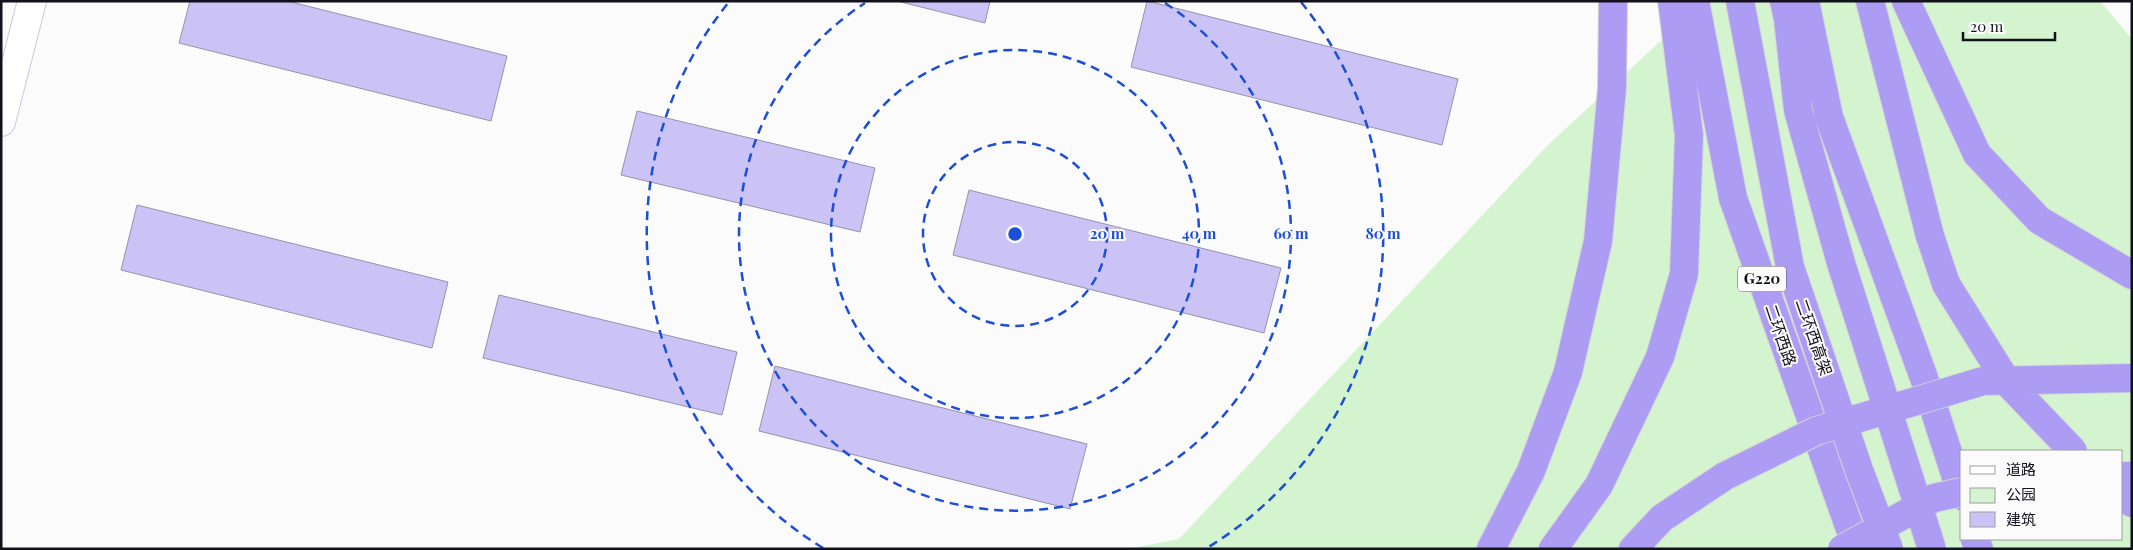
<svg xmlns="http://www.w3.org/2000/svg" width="2133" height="550" font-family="'Playfair Display','Noto Sans SC',serif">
<rect width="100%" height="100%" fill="#fbfbfb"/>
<!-- green -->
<path fill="#d4f4cf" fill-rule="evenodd" d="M1704,1H2100L2132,39V549H1128L1179,539L1549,144ZM1962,451H2122V539H1962Z"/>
<!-- building -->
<path fill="#cbc3f6" stroke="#9591ae" d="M190,1H287L507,56L491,121L179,43Z
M897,1H990L985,23Z
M1147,1L1458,79L1442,145L1131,67Z
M637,111L875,168L860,232L621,175Z
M969,190L1281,268L1264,333L953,255Z
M137,205L448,282L432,348L121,270Z
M499,295L737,352L722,415L483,358Z
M775,366L1087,444L1070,509L759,431Z"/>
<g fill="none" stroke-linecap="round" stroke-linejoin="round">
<defs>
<path id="street" d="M1,122L32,1"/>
<path id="highway" d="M1695,1L1733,198L1857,549
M1740,1L1790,267
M1784,1L1788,19L1798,110L1841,263
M1805,1L1829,117L1924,378L1962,496
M1870,1L1930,236
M1906,1L1977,154L2039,220L2132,275
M2122,476H2132
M2122,497L2132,503
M1975,539L1979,549
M1491,549L1531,471L1568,372L1598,241L1612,88L1613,1
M1553,549L1599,485L1660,357L1684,274L1689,135L1672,1
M1633,549L1662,518L1725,476"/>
</defs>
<!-- street casing -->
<use href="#street" stroke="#cbc7e5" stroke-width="30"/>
<!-- highway casing -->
<use href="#highway" stroke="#d5d4d6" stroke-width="30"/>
<!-- street -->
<use href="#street" stroke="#fff" stroke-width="28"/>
<!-- highway -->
<use href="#highway" stroke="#ac9cf3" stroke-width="28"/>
<defs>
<path id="highway-bridge" d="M1930,236L1946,284L2007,382L2073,451
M1841,263L1932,549
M1790,267L1859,470L1889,549
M1725,476L1816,431L1983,381L2132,378
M1842,549L1934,498L1962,492"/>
</defs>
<!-- highway-bridge casing -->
<use href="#highway-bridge" stroke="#d5d4d6" stroke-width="30" stroke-linecap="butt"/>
<!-- highway-bridge -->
<use href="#highway-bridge" stroke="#ac9cf3" stroke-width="28"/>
</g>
<!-- distance rings -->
<g fill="none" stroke="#1d4ed8" stroke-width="2.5" stroke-dasharray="9 6">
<circle cx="1015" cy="234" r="92"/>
<circle cx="1015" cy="234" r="184"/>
<path d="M1165 3A276 276 0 1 1 865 3"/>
<path d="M823 548A368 368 0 0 1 729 2M1301 2A368 368 0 0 1 1207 548"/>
</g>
<g text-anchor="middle" stroke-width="4" stroke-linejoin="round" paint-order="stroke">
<!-- shield labels -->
<rect fill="#fbfbfb" stroke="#59575f" stroke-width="1" x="1738" y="266.5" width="48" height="25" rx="4"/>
<g font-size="15" font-weight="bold" fill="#13111c">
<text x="1762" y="284">G220</text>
</g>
<!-- street labels -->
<g font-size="16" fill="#13111c" stroke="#fbfbfb">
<text transform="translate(1781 335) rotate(71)" y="6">二环西路</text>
<text transform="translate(1814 337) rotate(71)" y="6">二环西高架</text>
</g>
</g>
<circle cx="1015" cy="234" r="8" fill="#1d4ed8" stroke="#fbfbfb" stroke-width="2.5"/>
<g font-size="15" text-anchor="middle" font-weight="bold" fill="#1d4ed8" stroke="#fbfbfb" stroke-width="4" stroke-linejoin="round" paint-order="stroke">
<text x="1107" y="239">20 m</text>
<text x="1199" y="239">40 m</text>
<text x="1291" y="239">60 m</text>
<text x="1383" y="239">80 m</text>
</g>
<!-- border -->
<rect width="2133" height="550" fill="none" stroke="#13111c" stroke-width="5"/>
<!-- legend -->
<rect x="1960" y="450" width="162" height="90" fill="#fbfbfb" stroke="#9e9da2"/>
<rect x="1970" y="466" width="25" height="8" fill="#ffffff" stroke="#9e9da2"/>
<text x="2006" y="475" font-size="15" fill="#13111c">道路</text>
<rect x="1970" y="488" width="25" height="15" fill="#d4f4cf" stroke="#9e9da2"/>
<text x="2006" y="500" font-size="15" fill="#13111c">公园</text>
<rect x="1970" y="512" width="25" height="15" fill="#cbc3f6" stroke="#9e9da2"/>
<text x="2006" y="525" font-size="15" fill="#13111c">建筑</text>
<!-- scale -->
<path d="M1963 32v8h92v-8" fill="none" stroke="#13111c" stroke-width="2.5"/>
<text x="1970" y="32" font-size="15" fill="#13111c" stroke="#fbfbfb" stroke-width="4" paint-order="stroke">20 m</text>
</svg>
